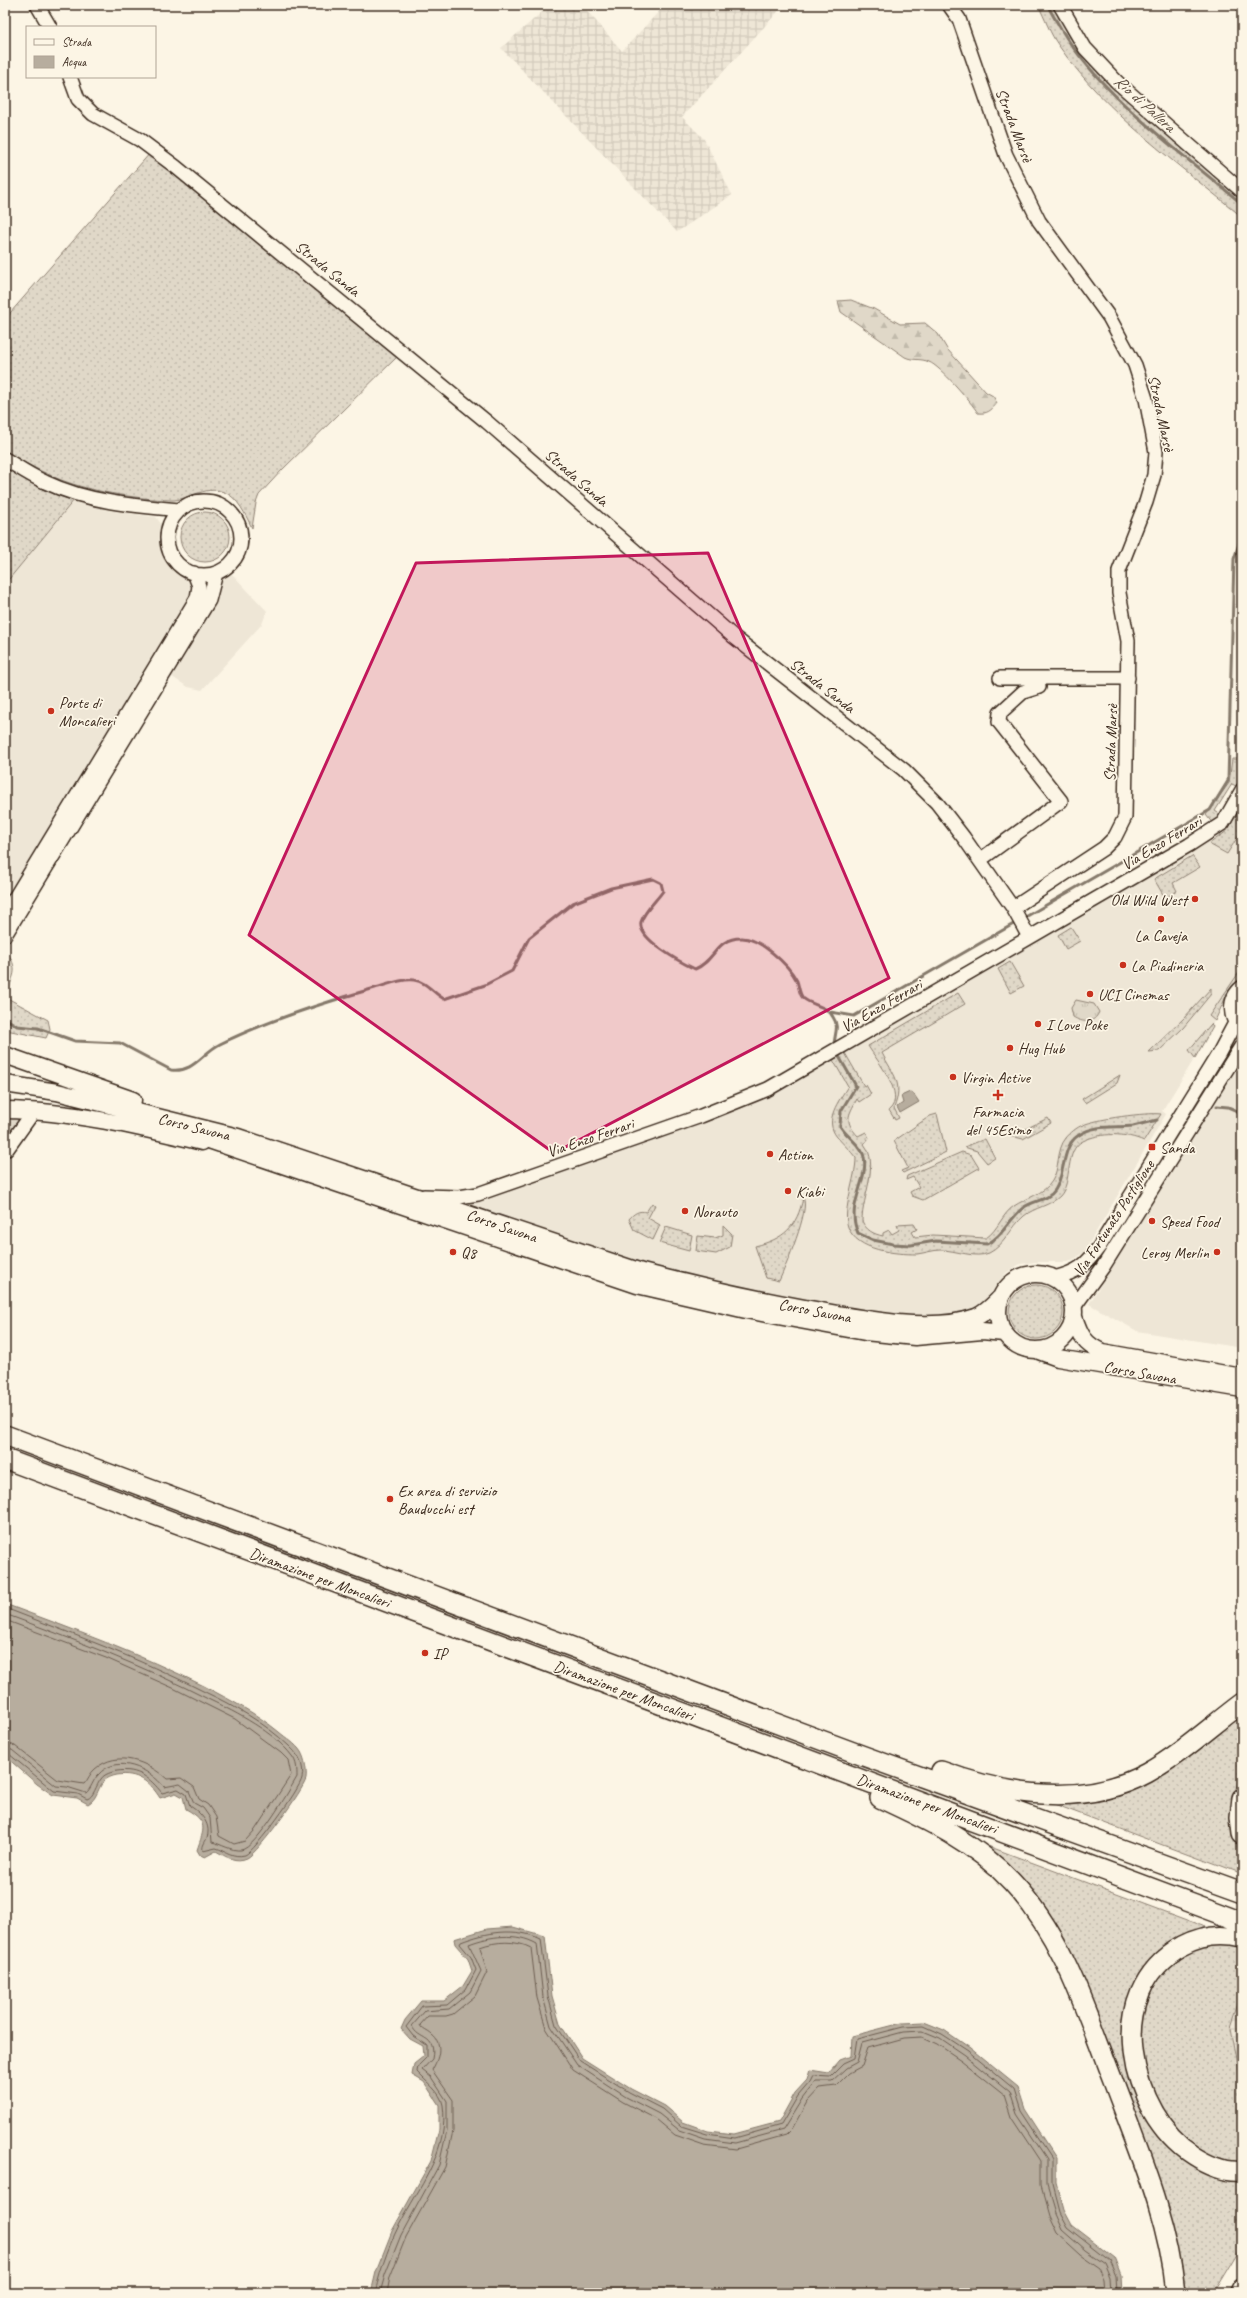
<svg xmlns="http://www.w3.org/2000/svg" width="1247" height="2298" font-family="Caveat,sans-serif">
<defs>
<pattern id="industrial-grid" width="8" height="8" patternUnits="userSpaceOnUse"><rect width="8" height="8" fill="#eee6d6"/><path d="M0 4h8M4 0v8" fill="none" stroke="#cdc5b7"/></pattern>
<pattern id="grass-dots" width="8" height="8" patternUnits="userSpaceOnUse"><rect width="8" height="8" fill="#e0d8c8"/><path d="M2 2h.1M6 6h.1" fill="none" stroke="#c1baab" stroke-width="1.8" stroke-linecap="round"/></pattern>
<pattern id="forest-firs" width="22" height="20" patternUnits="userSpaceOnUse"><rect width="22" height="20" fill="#e0d8c8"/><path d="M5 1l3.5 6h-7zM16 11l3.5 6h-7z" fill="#c1baab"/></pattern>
<pattern id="park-tufts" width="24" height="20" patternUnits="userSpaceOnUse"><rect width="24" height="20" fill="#e0d8c8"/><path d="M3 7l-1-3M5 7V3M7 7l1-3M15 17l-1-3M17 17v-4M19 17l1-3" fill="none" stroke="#c1baab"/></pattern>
</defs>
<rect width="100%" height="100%" fill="#fcf5e5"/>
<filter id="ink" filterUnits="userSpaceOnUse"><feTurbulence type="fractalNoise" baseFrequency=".025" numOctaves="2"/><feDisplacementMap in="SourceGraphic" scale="8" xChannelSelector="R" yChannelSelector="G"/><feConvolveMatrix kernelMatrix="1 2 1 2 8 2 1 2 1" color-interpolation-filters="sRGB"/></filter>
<g filter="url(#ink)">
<!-- built -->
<path fill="#eee6d6" d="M74,500L107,510L156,517L162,525L161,536L167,562L193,586L188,600L5,902V584Z
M226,572L233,575L267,611L262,624L202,690L188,687L169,675L221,578Z
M1242,804V979L1233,985L1224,998L1206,1040L1162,1111L1166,1114L1084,1252L1076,1258L1067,1262H1035L1020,1264L1006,1273L986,1299L971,1309L962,1314L917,1316L869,1311L740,1288L627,1261L466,1205L693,1127L767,1097L1227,829Z
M1242,1056V1348L1137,1331L1089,1304Z"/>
<!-- industrial -->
<path fill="url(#industrial-grid)" d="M550,5H582L622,51L665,5H784L682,117L704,139L732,195L677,232L501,48Z
M1242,1993V2073L1238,2071L1230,2028Z"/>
<!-- grass -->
<path fill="url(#grass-dots)" stroke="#8e8173" d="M1038,5H1056L1065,22L1242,196V217C1180,165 1105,113 1059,46C1050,34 1045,18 1038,5Z
M151,152L400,354L282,470L259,495L256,503L252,528C246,516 238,497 224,492C204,485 187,501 171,500C137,499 85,491 54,477C37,470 21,460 5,452V321L10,313Z
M5,467L44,490L74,500L5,584Z
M180 537a25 25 0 1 1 50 0a25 25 0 1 1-50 0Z
M1232,759H1241L1239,784L1238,787L1232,784L1215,811L1221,815L1213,824L1206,815L1229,783Z
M1242,805V830L1227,854L1209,844L1227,831Z
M1192,856L1200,867L1173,883L1177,891L1165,898L1154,879Z
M1071,927L1080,941L1066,949L1058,935Z
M6,951C24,975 6,978 9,999L48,1020L50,1029L46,1038L6,1030L5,1031Z
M1010,962L1024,986L1011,993L998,969Z
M1240,971L1242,979L1228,992L1215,1021L1209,1016Z
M1211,988V994L1183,1028L1159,1051L1149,1052L1184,1018Z
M958,993L965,1004L882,1053C893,1075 904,1082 894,1108L899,1118L895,1120L889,1110C907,1095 877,1061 868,1046Z
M1211,1024L1213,1026L1195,1058L1189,1050Z
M845,1053L864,1086L866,1085L871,1094L859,1102L857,1099C848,1116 844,1121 858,1136L866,1132L869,1138L864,1144C880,1164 862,1197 862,1221C866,1230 873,1234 883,1236V1233L889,1230L892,1234L899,1230L897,1225L914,1224L917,1229L912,1232L915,1237L933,1235L986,1238C998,1230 1002,1214 1014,1206C1026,1198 1044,1194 1052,1181C1060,1169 1056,1150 1066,1138C1070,1133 1077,1127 1083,1125C1096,1119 1147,1112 1161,1114L1144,1141C1126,1133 1101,1132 1083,1141C1064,1150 1073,1182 1060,1196C1050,1206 1035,1207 1024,1216C1011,1227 1004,1246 989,1253C975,1259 956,1250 941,1250C933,1250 925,1253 917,1254C895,1254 857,1251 848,1227C842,1210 856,1178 856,1158C850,1150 843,1144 837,1137C823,1120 839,1101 848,1086L833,1060Z
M1120,1075L1117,1083L1085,1103L1082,1099Z
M5,1113L23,1114L22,1122L11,1137L5,1134Z
M937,1114L946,1152L903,1173L901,1171L908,1168L894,1141L930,1116Z
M1048,1118L1051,1123L1023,1139L1011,1136Z
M985,1139L995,1158L987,1163L977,1151L964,1147Z
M962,1152L971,1155L979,1168L923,1200L912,1196L910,1192L919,1187L913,1177L906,1180L907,1176Z
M803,1198C811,1208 785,1268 779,1281L766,1278L755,1246C784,1239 797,1227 803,1198Z
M652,1203L655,1205L648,1218L660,1225L653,1240L634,1230L629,1219C634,1213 639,1210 646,1212Z
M723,1225L732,1234L730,1247L716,1254L696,1251L698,1236L715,1238L723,1235Z
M666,1227L692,1235L689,1251L659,1243Z
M1009 1312a27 27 0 1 1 54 0a27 27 0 1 1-54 0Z
M1242,1713V1772L1236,1788L1233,1810L1234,1830L1242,1854V1875L1054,1804V1802L1093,1798Z
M985,1845L1208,1928V1929L1177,1939L1167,1945L1149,1963L1132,1998L1150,2122L1242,2179V2245L1213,2293H1183L1087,1996L984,1847Z
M1214,1945L1242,1946V1993L1230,2028L1238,2071L1242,2073V2163L1223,2161L1190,2144L1163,2115L1143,2070L1141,2020L1157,1975L1186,1952Z"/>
<!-- forest -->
<path fill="url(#forest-firs)" stroke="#8e8173" d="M851,300L874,309L900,324L925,323L938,334L947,349L986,392L993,396L997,403C991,411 987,414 978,413C971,402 940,366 929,362C921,358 913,361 905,357L841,312L838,301Z"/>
<!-- park -->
<path fill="url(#park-tufts)" stroke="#8e8173" d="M1076,1000L1094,1004L1099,1012C1094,1024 1083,1023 1073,1017L1071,1008Z"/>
<!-- water -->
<path fill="#b7ad9e" stroke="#85796b" d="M910,1092L913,1093L919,1102L900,1113L897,1107L903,1103L901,1096Z
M5,1604C72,1629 140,1654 204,1686C230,1700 256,1713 279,1732C286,1738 296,1744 301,1752C305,1759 307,1771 306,1779C304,1789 258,1853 247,1858C236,1863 226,1857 216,1851L205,1857L200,1855L197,1850C204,1829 209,1822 186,1809L183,1797L176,1793L160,1798C150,1782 137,1772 117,1775C112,1776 106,1778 103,1782C97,1790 97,1799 88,1804L77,1798L53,1795L37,1784L5,1756Z
M513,1927L545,1936L552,1996L560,2024L582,2058L631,2089L664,2106L683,2122L708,2131L734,2134L779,2122L795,2093L807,2080L810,2070L829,2073L840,2060L851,2056L852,2036L902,2023L924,2022L944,2030L970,2048L1018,2087L1025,2109L1056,2157V2184L1063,2210L1071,2225L1114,2258L1121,2276L1122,2293H371L376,2272L392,2231L431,2161L439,2129V2105L424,2082L412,2075L414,2064L424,2056L423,2046L410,2039L401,2029L405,2020L421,2001H444L463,1986L472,1971L468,1959L455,1944L454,1939L487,1929Z"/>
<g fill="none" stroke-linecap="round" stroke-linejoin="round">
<!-- shore -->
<path stroke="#6d5e51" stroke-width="1" d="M5,1608C72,1634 139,1658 203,1691C234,1706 264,1722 289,1746C298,1754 305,1766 302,1778C300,1789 255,1851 245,1855C233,1858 226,1851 216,1848L203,1851C202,1846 204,1844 206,1840C213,1825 201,1813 190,1806L186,1794L178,1789L162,1793C150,1778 138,1768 117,1771C112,1772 104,1774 101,1779C96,1785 94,1797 87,1799L78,1794L54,1791L9,1754H5
M5,1614C75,1640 144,1666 210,1700C237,1713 274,1732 292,1756C297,1762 297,1770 297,1777C289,1791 256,1848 241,1850C231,1851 221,1844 212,1842L210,1818L203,1808L194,1803L189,1791L180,1784L164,1787C150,1769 117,1753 98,1775C93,1780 91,1789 86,1793L67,1787L56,1786L12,1750L5,1749
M5,1620L106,1658L173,1688L235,1719L281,1753L288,1760L291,1775L255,1830L245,1841L234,1844L219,1836L216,1817L208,1805L199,1799L194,1787L181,1778L167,1779C148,1762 118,1749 95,1769C90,1773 88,1780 84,1784L58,1780L15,1746L5,1742
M375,2293C381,2267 391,2239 404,2216C423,2182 449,2147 443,2105C441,2092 425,2081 417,2072L418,2066L427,2057V2045L413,2036L406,2027L422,2006L447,2005L466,1989L476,1970L471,1957L460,1944L461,1942C487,1932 515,1927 541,1939L548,1996L556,2025L580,2061L629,2092L662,2109L681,2126L707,2134L735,2138L781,2125L798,2096L810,2082L813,2076L830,2077L843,2064L854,2059L857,2039L903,2027L924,2026L942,2034L968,2051L1014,2089L1021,2111L1052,2158V2185L1059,2212L1067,2227L1110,2261L1117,2277L1118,2293
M380,2293L385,2275L401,2235L439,2165L447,2130V2101L431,2077L422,2070L432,2059C437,2034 418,2041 412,2026L425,2011L449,2009L470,1992L481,1971L469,1944C490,1936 516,1932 537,1944L543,1997L551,2026L577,2065L626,2097L659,2114L679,2130L705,2139L735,2143L783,2130L802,2099L816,2081H832L846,2068L857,2062L862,2043L903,2032L923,2031L940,2038L965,2055L1010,2092L1017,2114L1047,2159V2186L1055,2213L1062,2229L1086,2250L1106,2264L1112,2278L1113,2293
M387,2293L390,2277L406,2237L445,2167L453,2131V2100L432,2070C438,2060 444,2044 432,2035C428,2031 422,2030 420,2025L428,2016H446L453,2014L475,1996L487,1972L480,1947C496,1941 516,1940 531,1948L537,1998L546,2028L573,2070L623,2102L656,2119L675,2135L704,2145L736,2149L786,2135L792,2129L807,2102L820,2088L836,2086L849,2073L862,2066L868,2048L904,2038L922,2037L937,2044L961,2060L1005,2095L1012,2117L1041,2161V2187L1049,2215L1057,2232L1081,2254L1101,2268L1106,2280L1107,2293"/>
<!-- stream -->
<path stroke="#85796b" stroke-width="3" d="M1048,5C1051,14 1057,21 1061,29C1101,96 1182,153 1242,204
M1022,919L1210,810L1228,781L1234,559L1242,535
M5,969L8,972L5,983
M830,1012L854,1016L1017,922
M5,1018L17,1026L38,1028L75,1041L120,1043L171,1070C194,1073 202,1053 220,1044C269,1020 322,1003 375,988C387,985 402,978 414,980C427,982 433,993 444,999L485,985L512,971L529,938L573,903L611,888L653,879L661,883L663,891C657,900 644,911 641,922C637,939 682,963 695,969C715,961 716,938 741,938C759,937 789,965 797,981C799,986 799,994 803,998C812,1006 827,1005 833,1017C840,1027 834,1035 834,1046
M837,1053L856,1086L841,1111L840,1126C846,1136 862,1146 864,1157C869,1181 845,1205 858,1233L873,1240L893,1244L911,1245L936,1241L987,1244C1002,1237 1010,1218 1023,1208C1033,1200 1048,1201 1055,1190C1066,1173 1061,1146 1079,1135C1095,1124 1115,1128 1133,1126C1141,1124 1149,1122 1157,1120
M1217,1106L1228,1107L1242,1113"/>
<defs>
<path id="minor" d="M37,5L50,27
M949,5L959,19L1006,155L1039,221L1109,317L1135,365L1146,399L1153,436L1156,452L1154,475L1146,502L1119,571V593L1128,641L1125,817L1115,837L1104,848L1013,908
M1060,5L1085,48L1117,82L1242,191
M70,77L78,99L93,114L140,140L176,167L487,422L734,637L904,770L937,803L964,838L1013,908L1029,937
M5,459C18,467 31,476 45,482C87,502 134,506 180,510
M167 538a37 37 0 1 1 74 0a37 37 0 1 1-74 0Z
M1000,678H1128
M980,860L1061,801L999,722L1000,713L1023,692L1039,687
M5,914L197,598L199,586L194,573
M5,935L209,600L216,573
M1242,987C1228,998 1228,1019 1242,1030
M7,1149L34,1111
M424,1196L459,1197L478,1194L701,1116L768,1089L1189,845L1223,823L1242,790
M1054,1278C1078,1272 1085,1266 1099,1247L1219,1053L1235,1023
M1074,1307L1103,1267L1242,1045"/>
<path id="major" d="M5,1055L133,1100
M5,1084L57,1092L238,1137L642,1272C696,1286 750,1298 805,1308C852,1317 930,1334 976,1317C986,1313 993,1305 1000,1298
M5,1110C71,1111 139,1127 202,1142
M194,1135L637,1285L746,1310L865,1332L915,1337L982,1331L1004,1333
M998 1312a38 38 0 1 1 76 0a38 38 0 1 1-76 0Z
M1074,1317C1080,1335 1084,1344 1102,1352L1242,1377
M1039,1351L1058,1358L1242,1389"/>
<path id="highway" d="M5,1435L861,1755L1242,1893
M5,1459L1242,1922
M941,1771C1006,1795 1083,1808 1147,1773C1181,1754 1211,1726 1242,1703
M880,1798C928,1820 976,1843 1012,1882C1064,1937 1086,2012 1113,2081C1139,2151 1169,2218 1176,2293
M1242,1798L1240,1817L1242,1834
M1242,1939C1221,1934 1200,1937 1181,1947C1102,1991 1128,2113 1194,2156C1208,2165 1224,2173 1242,2171
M1240,2293L1242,2289"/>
</defs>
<!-- minor casing -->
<use href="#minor" stroke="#3b2a1e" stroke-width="16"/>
<!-- major casing -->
<use href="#major" stroke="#3b2a1e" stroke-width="19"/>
<!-- highway casing -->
<use href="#highway" stroke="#3b2a1e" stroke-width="22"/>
<!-- minor -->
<use href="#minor" stroke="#fcf5e5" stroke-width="13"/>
<!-- major -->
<use href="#major" stroke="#fcf5e5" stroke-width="16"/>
<!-- highway -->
<use href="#highway" stroke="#fcf5e5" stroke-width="19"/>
</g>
</g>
<!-- marked area -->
<path fill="#c2185b" fill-opacity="0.2" stroke="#c2185b" stroke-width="3" stroke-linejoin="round" d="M708,553L889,978L554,1153L249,935L416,563Z"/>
<!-- markers -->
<g fill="#c8321e" stroke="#fcf5e5" stroke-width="1.5">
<circle cx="51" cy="711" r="4"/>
<circle cx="1195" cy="899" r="4"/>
<circle cx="1161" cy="919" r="4"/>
<circle cx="1123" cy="965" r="4"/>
<circle cx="1090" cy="994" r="4"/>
<circle cx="1038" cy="1024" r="4"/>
<circle cx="1010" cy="1048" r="4"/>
<circle cx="953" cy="1077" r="4"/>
<path d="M996 1089h4v4h4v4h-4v4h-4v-4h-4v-4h4z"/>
<rect x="1148" y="1143" width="8" height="8" rx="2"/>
<circle cx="770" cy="1154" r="4"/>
<circle cx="788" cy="1191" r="4"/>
<circle cx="685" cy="1211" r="4"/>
<circle cx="1152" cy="1221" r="4"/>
<circle cx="453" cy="1252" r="4"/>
<circle cx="1217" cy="1252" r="4"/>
<circle cx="390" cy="1499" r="4"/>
<circle cx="425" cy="1653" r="4"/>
</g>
<g text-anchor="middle" stroke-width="3.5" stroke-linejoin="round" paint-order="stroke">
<!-- street labels -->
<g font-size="16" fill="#3b2a1e" stroke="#fcf5e5">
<text transform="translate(1015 125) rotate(69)" y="6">Strada Marsè</text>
<text transform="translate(328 268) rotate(39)" y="6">Strada Sanda</text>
<text transform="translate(1162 413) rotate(78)" y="6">Strada Marsè</text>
<text transform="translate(577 477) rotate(41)" y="6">Strada Sanda</text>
<text transform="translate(823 685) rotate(38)" y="6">Strada Sanda</text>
<text transform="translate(1110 743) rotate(-88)" y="6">Strada Marsè</text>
<text transform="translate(1161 842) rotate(-31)" y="6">Via Enzo Ferrari</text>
<text transform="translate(881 1005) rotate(-30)" y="6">Via Enzo Ferrari</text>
<text transform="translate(194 1126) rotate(14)" y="6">Corso Savona</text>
<text transform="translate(590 1137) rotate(-19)" y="6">Via Enzo Ferrari</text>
<text transform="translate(1113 1218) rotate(-57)" y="6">Via Fortunato Postiglione</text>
<text transform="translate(502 1225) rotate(19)" y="6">Corso Savona</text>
<text transform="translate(815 1310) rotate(11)" y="6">Corso Savona</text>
<text transform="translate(1140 1372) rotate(10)" y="6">Corso Savona</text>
<text transform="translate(320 1577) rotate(20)" y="6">Diramazione per Moncalieri</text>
<text transform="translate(624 1690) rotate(20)" y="6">Diramazione per Moncalieri</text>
<text transform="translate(927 1803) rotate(20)" y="6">Diramazione per Moncalieri</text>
</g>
<!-- poi labels -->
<g font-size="16" fill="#3b2a1e" stroke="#fcf5e5" text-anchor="start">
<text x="59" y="708">Porte di<tspan x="59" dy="18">Moncalieri</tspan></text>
<text x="1187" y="905" text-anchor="end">Old Wild West</text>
<text x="1161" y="941" text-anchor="middle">La Caveja</text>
<text x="1131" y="971">La Piadineria</text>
<text x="1098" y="1000">UCI Cinemas</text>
<text x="1046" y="1030">I Love Poke</text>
<text x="1018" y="1054">Hug Hub</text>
<text x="961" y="1083">Virgin Active</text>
<text x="998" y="1117" text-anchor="middle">Farmacia<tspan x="998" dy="18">del 45Esimo</tspan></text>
<text x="1160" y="1153">Sanda</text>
<text x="778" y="1160">Action</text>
<text x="796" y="1197">Kiabi</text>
<text x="693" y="1217">Norauto</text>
<text x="1160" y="1227">Speed Food</text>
<text x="461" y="1258">Q8</text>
<text x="1209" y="1258" text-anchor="end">Leroy Merlin</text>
<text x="398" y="1496">Ex area di servizio<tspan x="398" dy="18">Bauducchi est</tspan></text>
<text x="433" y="1659">IP</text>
</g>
<!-- water labels -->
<g font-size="17" font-style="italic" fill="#605144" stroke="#fcf5e5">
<text transform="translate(1145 103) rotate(42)" y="6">Rio di Pallera</text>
</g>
</g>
<!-- margin -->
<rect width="1247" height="2298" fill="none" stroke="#fcf5e5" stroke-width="20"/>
<rect x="10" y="10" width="1227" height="2278" fill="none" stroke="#3b2a1e" stroke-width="1.5" filter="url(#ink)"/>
<!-- legend -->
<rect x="26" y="26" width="130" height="52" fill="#fcf5e5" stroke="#afa495"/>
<rect x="34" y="39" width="20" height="6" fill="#fcf5e5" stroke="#afa495"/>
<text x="62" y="46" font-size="12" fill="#3b2a1e">Strada</text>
<rect x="34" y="56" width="20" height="12" fill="#b7ad9e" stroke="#afa495"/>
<text x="62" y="66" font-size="12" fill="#3b2a1e">Acqua</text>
</svg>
